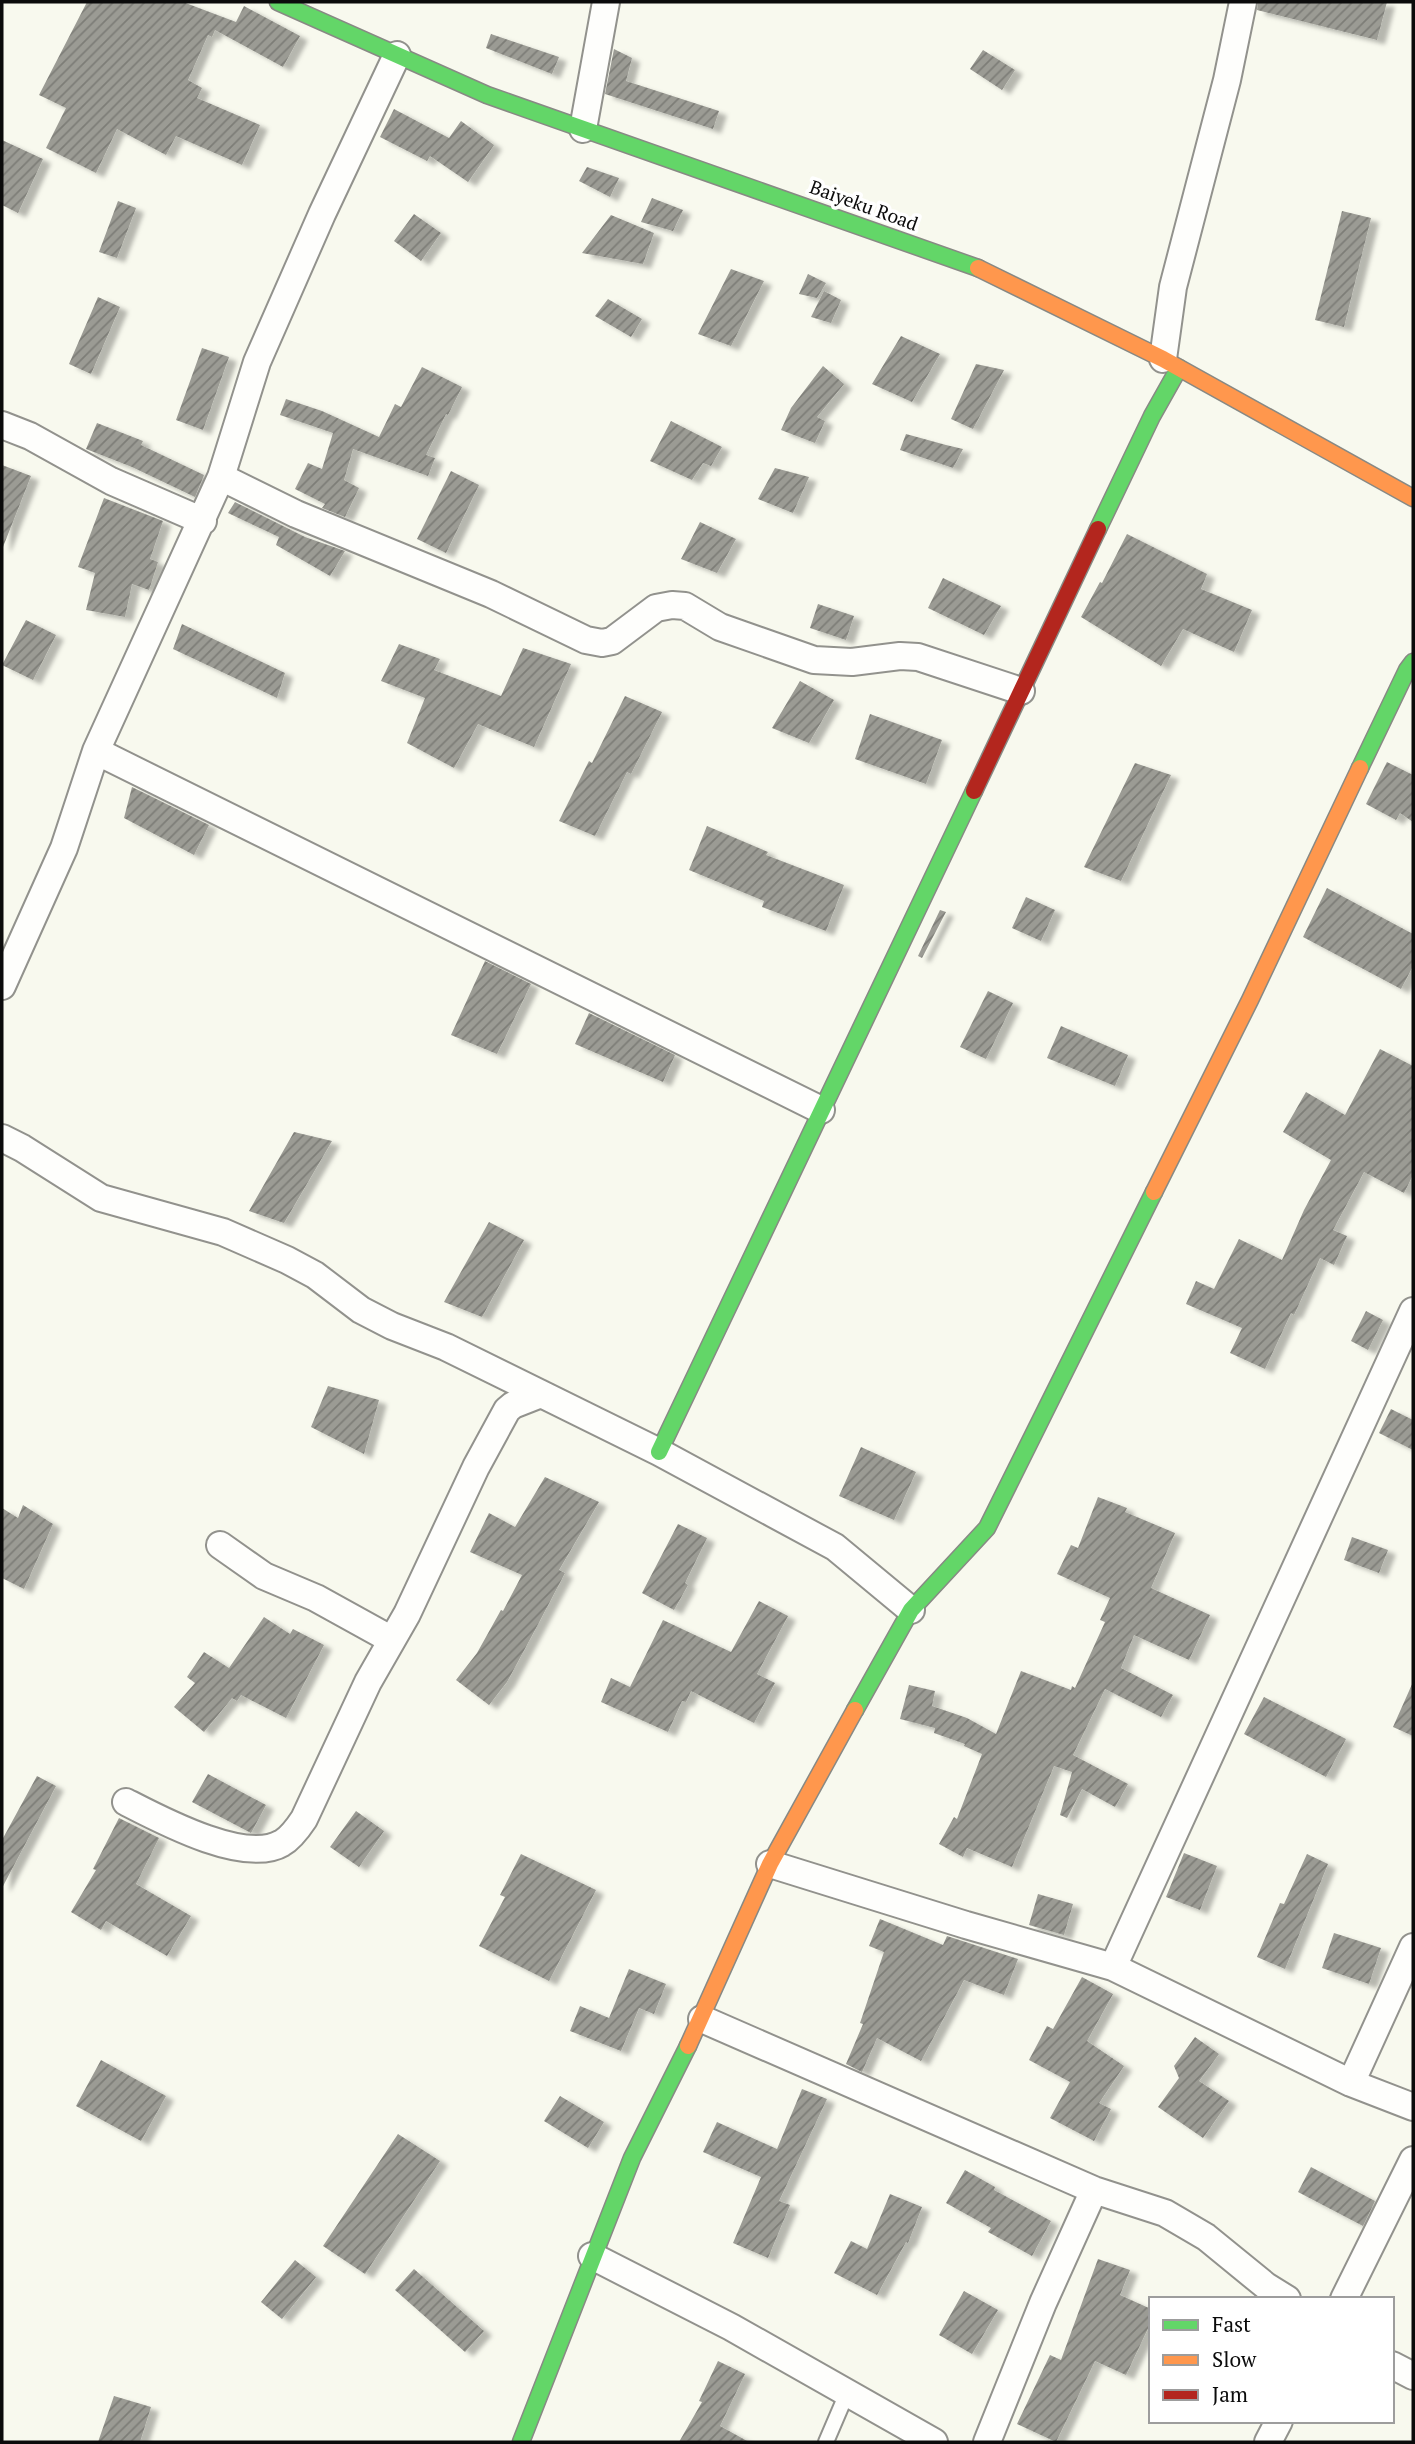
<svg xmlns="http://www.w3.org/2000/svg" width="1415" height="2444" font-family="'PT Serif',serif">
<defs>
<pattern id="building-hatch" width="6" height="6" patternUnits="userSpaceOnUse" patternTransform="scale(1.75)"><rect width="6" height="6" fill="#9b9b94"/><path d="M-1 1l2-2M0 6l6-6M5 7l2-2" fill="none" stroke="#7d7d77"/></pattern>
<filter id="shadow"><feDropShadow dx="8" dy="4.5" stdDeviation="2" flood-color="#0004"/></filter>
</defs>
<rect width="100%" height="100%" fill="#f8f9ee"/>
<!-- building -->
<path fill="url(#building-hatch)" filter="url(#shadow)" d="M87,2H183L236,22L244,6L300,36L283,67L215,30L212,37L208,35L188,80L202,88L197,98L260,125L242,165L176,136L166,155L117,129L96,173L46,148L66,108L39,95Z
M1258,2H1387L1377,40L1257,10Z
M491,34L559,57L552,74L486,48Z
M614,49L632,58L626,81L719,111L713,129L605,94Z
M983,50L1015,70L1002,90L970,69Z
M394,109L449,138L461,121L494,145L468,182L430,156L427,161L380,137Z
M2,140L43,159L18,213L2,205Z
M587,167L619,178L610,197L579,181Z
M652,198L683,210L673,231L641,222Z
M118,201L136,208L117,258L99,252Z
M1342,211L1371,218L1344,327L1315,320Z
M414,214L441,233L421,261L394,241Z
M611,215L654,233L643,264L582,253Z
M731,269L764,281L731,346L698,334Z
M808,274L826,283L817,298L799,294Z
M824,291L841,300L831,323L811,317Z
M98,297L120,307L91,374L69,364Z
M608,299L642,319L631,337L595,316Z
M901,336L940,354L912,402L872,384Z
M202,348L229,357L203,430L176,420Z
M976,364L1004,370L973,429L951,419Z
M823,366L844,384L817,417L825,421L815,443L781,430L791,408Z
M422,367L462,387L448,415L446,414L426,455L435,458L428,476L353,449L344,480L359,488L345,517L322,508L325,504L295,489L308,463L322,469L333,433L280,415L286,399L322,411L379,437L395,404L401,407Z
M671,421L722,447L711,466L703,463L692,480L650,461Z
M97,423L143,441L141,445L204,475L195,497L132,467L86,449Z
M906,434L946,445L963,449L953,468L900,450Z
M2,465L31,476L3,547H2Z
M775,468L809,477L793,513L758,499Z
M451,471L479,485L446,553L417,539Z
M104,498L163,521L150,559L158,562L149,590L132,584L125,617L86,610L95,573L78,567Z
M235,502L305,537L345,551L330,576L276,545L279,537L228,513Z
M700,522L736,539L717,573L681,559Z
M1127,534L1207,574L1201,589L1252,610L1234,652L1183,629L1161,666L1081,617L1100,582L1102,583Z
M943,578L1001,606L984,635L928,608Z
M818,604L854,616L846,640L810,628Z
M26,620L56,635L33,680L2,665Z
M182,624L285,673L277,698L173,649Z
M399,644L440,659L434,670L501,696L523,648L571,664L534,747L478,724L454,768L407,743L425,698L381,681Z
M800,681L834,700L809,743L772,728Z
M625,696L662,712L631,774L627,772L595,836L559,821L589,761L592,763Z
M870,714L942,740L926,784L855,759Z
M1387,762L1413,775V822L1400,813L1396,820L1366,804Z
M1135,763L1171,775L1121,881L1084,867Z
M132,787L209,825L194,855L124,818Z
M707,826L768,852L766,855L844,885L826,931L762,907L764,901L689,870Z
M1327,888L1413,934V966L1401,989L1303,937Z
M1026,897L1055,910L1041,941L1012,928Z
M940,910L946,912L922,958L918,956Z
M485,961L531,984L497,1054L451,1035Z
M988,991L1013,1003L986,1059L960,1047Z
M589,1013L675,1055L663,1082L575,1044Z
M1061,1026L1128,1055L1115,1086L1047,1058Z
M1380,1049L1413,1066V1175L1404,1193L1364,1172L1333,1230L1347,1236L1334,1265L1320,1258L1294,1315L1291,1313L1265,1369L1230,1353L1242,1328L1186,1304L1196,1281L1214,1289L1239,1239L1282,1260L1304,1210L1331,1160L1283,1132L1306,1092L1345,1115Z
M294,1132L332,1141L284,1223L249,1211Z
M489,1222L524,1240L482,1317L444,1302Z
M1366,1311L1383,1320L1368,1350L1351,1341Z
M328,1386L379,1400L364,1454L311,1427Z
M1391,1409L1413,1420V1450L1379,1433Z
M861,1447L916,1472L894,1520L839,1496Z
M545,1477L599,1502L559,1570L565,1573L535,1630L507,1682L489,1705L456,1680L477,1653L501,1610L503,1611L522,1575L470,1552L489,1513L515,1527Z
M1098,1497L1127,1508L1125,1512L1175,1533L1151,1588L1210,1615L1189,1660L1134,1635L1121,1668L1173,1695L1161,1717L1105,1689L1073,1755L1128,1784L1115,1807L1082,1789L1067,1818L1060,1815L1072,1772L1054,1766L1012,1867L967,1848L963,1857L939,1844L954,1817L957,1819L982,1754L964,1746L965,1744L934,1733L935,1728L900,1719L909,1685L935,1691L932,1706L967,1718L996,1734L1021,1671L1071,1690L1072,1686L1075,1688L1105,1622L1100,1620L1110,1598L1057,1574L1071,1545L1078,1548Z
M23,1505L53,1524L24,1589L2,1578V1508L18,1518Z
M678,1524L707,1538L685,1583L688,1585L674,1610L642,1593Z
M1352,1537L1388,1550L1379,1573L1344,1560Z
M759,1601L788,1616L757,1674L775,1683L754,1723L691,1691L686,1702L682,1701L668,1732L601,1702L611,1678L630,1687L663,1620L731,1652Z
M264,1617L290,1634L293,1629L324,1645L286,1718L241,1695L237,1701L232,1698L204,1732L174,1707L195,1683L187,1677L204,1652L229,1668Z
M1413,1682V1736L1393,1727Z
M1264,1697L1346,1739L1326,1777L1244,1734Z
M208,1774L266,1805L251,1833L192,1802Z
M37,1776L56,1786L2,1888V1840Z
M356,1811L384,1831L359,1867L330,1847Z
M119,1818L159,1838L136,1884L191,1916L167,1956L106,1921L101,1930L71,1912L96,1870L93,1869Z
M1184,1853L1217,1866L1200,1910L1166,1897Z
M521,1854L596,1890L549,1981L479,1946L505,1897L500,1895Z
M1307,1854L1328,1864L1285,1969L1257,1957L1280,1903L1284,1904Z
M1038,1894L1073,1904L1064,1935L1029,1925Z
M880,1919L943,1945L947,1936L1018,1959L1004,1995L964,1980L921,2061L877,2038L862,2072L846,2064L863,2024L860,2023L884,1952L869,1946Z
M1334,1933L1381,1948L1369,1984L1322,1968Z
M629,1969L666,1984L654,2014L639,2008L621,2051L570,2031L580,2006L609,2018Z
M1082,1977L1113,1994L1087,2041L1124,2066L1099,2103L1111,2109L1094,2141L1050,2118L1070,2082L1029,2060L1047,2026L1053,2029Z
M1195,2037L1219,2054L1199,2081L1229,2101L1203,2138L1158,2107L1179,2078L1174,2066Z
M101,2060L166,2096L141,2141L76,2106Z
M802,2089L827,2099L779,2201L790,2205L768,2258L733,2243L761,2177L703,2152L717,2122L777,2149Z
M560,2096L604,2122L588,2148L544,2121Z
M398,2134L440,2161L365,2274L323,2246Z
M1311,2167L1375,2201L1363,2226L1298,2192Z
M965,2170L995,2187L994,2190L1051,2221L1032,2256L988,2232L991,2228L946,2203Z
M890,2194L922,2207L908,2243L906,2242L877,2295L834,2273L851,2241L867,2249Z
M1098,2259L1130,2270L1120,2295L1151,2309V2322L1126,2375L1095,2361L1056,2442L1017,2424L1050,2355L1061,2360Z
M295,2260L316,2277L282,2319L261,2302Z
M414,2269L484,2331L465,2352L395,2290Z
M964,2291L998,2310L972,2354L939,2335Z
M718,2361L745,2374L720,2426L749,2442H679L702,2402L699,2401Z
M114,2396L151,2407L140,2442H98Z"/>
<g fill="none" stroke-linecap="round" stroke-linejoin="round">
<defs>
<path id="lane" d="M826,2442L847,2393"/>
<path id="street" d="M583,129L606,2
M1163,359L1173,287L1227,80L1243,2
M2,425L30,436L111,481L203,521
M221,477L296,514L491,594L586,640L602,643L612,641L656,608L672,605L685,606L720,627L814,660L852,662L900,656L918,657L1021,691
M96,751L821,1110
M2,986L64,848L96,751L221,477L257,362L322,214L397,55
M2,1138L22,1148L101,1198L223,1232L287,1260L315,1275L361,1310L392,1326L446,1347L659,1452L835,1547L911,1610
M220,1545L264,1576L316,1598L392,1640
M126,1802C161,1820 245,1865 282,1843C291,1838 298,1828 304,1819L368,1682L407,1614L476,1467L507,1410L513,1405L541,1394
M770,1864L966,1925L1113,1967L1351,2083L1413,2107
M1113,1967L1413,1311
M702,2019L1094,2190L1165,2213L1206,2237L1266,2286L1287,2299
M1351,2083L1413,1947
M592,2256L731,2327L934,2442
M1344,2299L1413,2160
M1392,2365L1413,2376
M987,2442L1043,2303L1094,2190
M1268,2442L1279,2421"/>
<path id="fast" d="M278,2L487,95L978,268
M1098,529L1152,416L1179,368
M1360,768L1407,670L1413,662
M659,1452L974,791
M855,1710L911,1610L987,1528L1154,1192
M521,2442L632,2158L688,2046"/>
<path id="slow" d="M978,268L1163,359L1413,498
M1154,1192L1250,1000L1360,768
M688,2046L770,1864L855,1710"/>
<path id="jam" d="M974,791L1098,529"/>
</defs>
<!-- lane casing -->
<use href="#lane" stroke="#92928d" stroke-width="18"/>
<!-- street casing -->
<use href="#street" stroke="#92928d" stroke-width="30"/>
<!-- fast casing -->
<use href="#fast" stroke="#888984" stroke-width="19"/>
<!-- slow casing -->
<use href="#slow" stroke="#888984" stroke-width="19"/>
<!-- jam casing -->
<use href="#jam" stroke="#888984" stroke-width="19"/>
<!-- lane -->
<use href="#lane" stroke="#fefefc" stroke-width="14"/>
<!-- street -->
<use href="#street" stroke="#fefefc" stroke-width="26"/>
<!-- fast -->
<use href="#fast" stroke="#63d668" stroke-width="16"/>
<!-- slow -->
<use href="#slow" stroke="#ff974d" stroke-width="16"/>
<!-- jam -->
<use href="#jam" stroke="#b3261e" stroke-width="16"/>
</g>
<g text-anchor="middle" stroke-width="7" stroke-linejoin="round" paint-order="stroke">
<!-- street labels -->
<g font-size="19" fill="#0b0b0b" stroke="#fff">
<text transform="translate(864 205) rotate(20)" y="7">Baiyeku Road</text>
</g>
</g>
<!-- border -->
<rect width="1415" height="2444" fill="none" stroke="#0b0b0b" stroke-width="7"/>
<!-- legend -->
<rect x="1149" y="2297" width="245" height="126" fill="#ffffff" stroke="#9d9d9d" stroke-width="2"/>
<rect x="1163" y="2320" width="35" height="10" fill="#63d668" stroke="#9d9d9d" stroke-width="2"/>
<text x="1212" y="2332" font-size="21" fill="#0b0b0b">Fast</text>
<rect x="1163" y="2355" width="35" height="10" fill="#ff974d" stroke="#9d9d9d" stroke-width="2"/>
<text x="1212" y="2367" font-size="21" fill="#0b0b0b">Slow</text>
<rect x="1163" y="2390" width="35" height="10" fill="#b3261e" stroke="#9d9d9d" stroke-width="2"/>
<text x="1212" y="2402" font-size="21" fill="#0b0b0b">Jam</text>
</svg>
